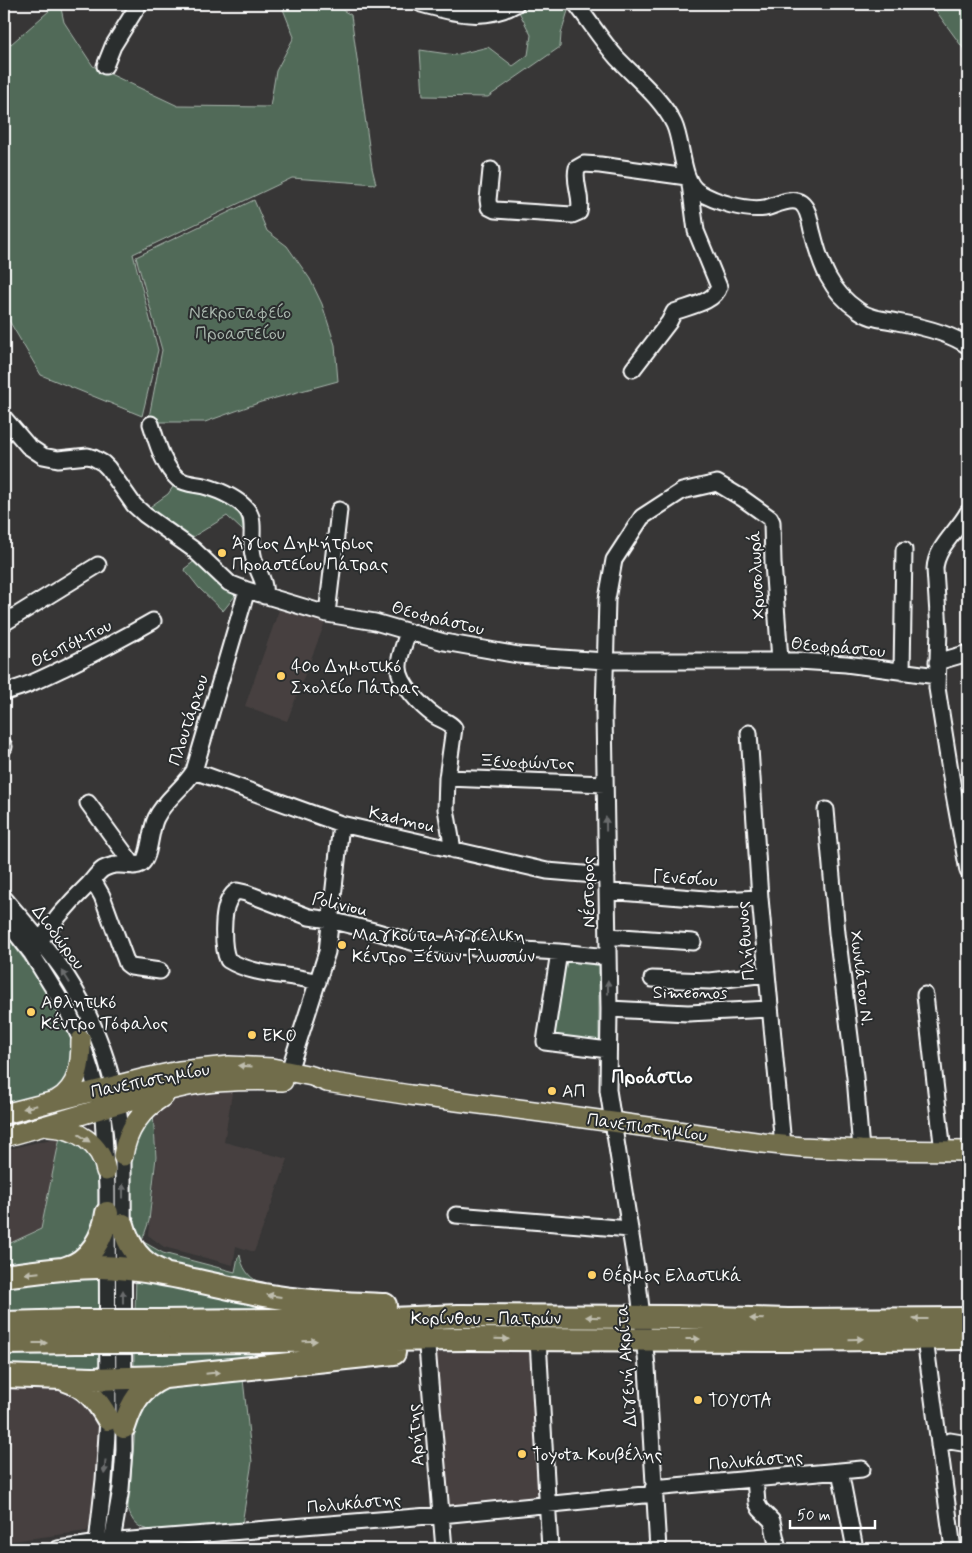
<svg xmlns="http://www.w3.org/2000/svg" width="972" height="1553" font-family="Mynerve,sans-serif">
<rect width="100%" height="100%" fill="#373636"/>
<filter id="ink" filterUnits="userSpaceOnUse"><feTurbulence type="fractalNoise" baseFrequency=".02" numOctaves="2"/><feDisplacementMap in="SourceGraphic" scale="10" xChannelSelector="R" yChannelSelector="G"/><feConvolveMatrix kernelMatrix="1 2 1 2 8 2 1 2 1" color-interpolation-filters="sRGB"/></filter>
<g filter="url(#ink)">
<!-- built -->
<path fill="#474140" d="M279,610L326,620L287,721L245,706Z
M233,1087L224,1142L288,1159L254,1252L236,1246L233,1265L164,1247L148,1235L157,1161L154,1112L167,1101L197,1090Z
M60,1137L41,1229L4,1246V1150Z
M534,1349L543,1501L446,1509L436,1353Z
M4,1386H58L80,1395L97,1420L101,1435L93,1517L90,1526L87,1531L4,1542Z"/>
<!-- green -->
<path fill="#516b59" stroke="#a8b5ac" d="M57,4H60L64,22L93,66L178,106L270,107L276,71L294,37L281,4H332L351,15L372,168L376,184L292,178L133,254L158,350L142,416L41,375L4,312V32L11,44Z
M450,4H503L484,8L450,7Z
M530,4H570L561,34L560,47L488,97L423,96L420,50L455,55L488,47L513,66L528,55L531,35L518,10Z
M931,4H968V55Z
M254,200L267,231L287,246L310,279L322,304L335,345L338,381L261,402L205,422H148L162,350L136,257Z
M175,484L214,494L239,508L244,530H242L227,516L191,538L147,509L168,494Z
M196,560L235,596L223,611L199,588L184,569Z
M4,932L33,972H37L76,1041L68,1081C49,1094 26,1099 4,1106Z
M563,959L599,964V1046L551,1039Z
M153,1113L156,1157L149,1221L142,1241L163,1253L235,1272L238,1257L240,1255C242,1267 248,1277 259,1282L258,1285L232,1281L152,1259L133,1230L131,1212V1191L132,1149L141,1128Z
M60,1137L85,1145L98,1170V1220L96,1228L73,1256L4,1269V1246L41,1229Z
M100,1272L101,1311L4,1312V1284Z
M136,1277L336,1308L135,1311Z
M341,1349L134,1372V1351Z
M101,1351V1374L4,1369V1352Z
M243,1379L252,1462L242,1524L151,1530C138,1529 131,1521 128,1508L136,1419L139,1411L159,1389Z"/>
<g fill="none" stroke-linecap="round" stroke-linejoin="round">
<defs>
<path id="minor" d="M421,4C452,13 486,22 516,4
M576,4C590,22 602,41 617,58C636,78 662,99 674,124C683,143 681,182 699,192C715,202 746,211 765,208C775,206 791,196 801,203C810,210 810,225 813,234C821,266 830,291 858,310C870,319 883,319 897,322C919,326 950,333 968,346
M105,66L113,46L139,4
M491,170L488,200L489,207L495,210L572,215L579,212C583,197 573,183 577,168L584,164L600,165L687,177
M633,369L669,322L674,312C689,306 714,303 719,287L696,231L690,184
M4,418L28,446L43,456L58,459L88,456L94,458L103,463L108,468L134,505L145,515L193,549L229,583L247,590L327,614L375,622L444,642L518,655L605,661H798L846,664L937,676
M151,424C157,442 163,466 178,479C185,484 195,484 204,486C219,490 246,501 251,517C254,529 250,543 253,555C255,569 267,581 264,596
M968,512C958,531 936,547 935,569L939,630L937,688L953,789L968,871
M327,614L339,510
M4,623L98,565
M408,632C405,643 399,655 399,666C398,683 422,707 435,716C441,720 450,722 454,728L447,778L446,809L453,850
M937,662L968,653
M902,672L904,550
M4,692C26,687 47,676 68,666C97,652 125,637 153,621
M749,733L760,898L783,1145
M4,747V746
M194,771L341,824L547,871L607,876
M447,778L605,784
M88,803L134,866
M826,810L837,933L855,1077L861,1150
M93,880L102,896L127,964L131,967L160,971
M607,891L718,900L760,898
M4,898C24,922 46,946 64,972C100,1027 121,1091 123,1156L124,1450L121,1489L112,1541
M4,918L32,954L69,1014L81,1040L92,1074L103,1115L107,1187L108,1419L104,1480L97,1543
M608,936L693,942
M36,947C51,924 67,905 87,886C92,881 97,873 103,869C107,867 113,865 117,865C125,864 137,869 143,862C150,855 150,830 156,818C165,799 183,789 194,771L247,590
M559,952L545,1042L608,1050
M652,979L710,981L766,974
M318,982C289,974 254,976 228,960C222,948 222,912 229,900C231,896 233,893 237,891L246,893L309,917L330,920L374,931L419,944L559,952L608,957
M925,995L943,1152
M609,1009L688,1013L770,1009
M289,1071L327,952L341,824
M456,1215L630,1229
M925,1339L953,1549
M538,1340L550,1549
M427,1347L444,1549
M939,1445L950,1441L968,1444
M840,1471L855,1549
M755,1479L757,1503L760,1509L772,1521L778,1549
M653,1488L862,1469
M58,1549L106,1542L441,1515L654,1494
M658,1549L647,1367L642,1317L637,1274L608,1090L609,1009L604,714L607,599L614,560L642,517L682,491L717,483L742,498L770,518L772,522L773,563L780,660"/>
<path id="major" d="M57,1100C79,1087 81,1063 81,1040
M4,1114L146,1078L179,1071L229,1066L272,1068L312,1076L327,1082L410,1095L541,1112L763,1143L802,1147L861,1150L968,1151
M49,1127C76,1128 101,1143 106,1171
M4,1137C65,1121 126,1099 188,1086C219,1080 251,1080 283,1081
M123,1156C127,1129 141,1110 164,1096"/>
<path id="highway" d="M123,1225C129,1247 140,1263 162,1272
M66,1268C90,1262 104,1236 107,1213
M4,1276C35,1272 67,1267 99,1267C155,1268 209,1285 264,1295C304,1302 345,1303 385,1305
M159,1321L392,1319L458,1316L678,1317L788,1320L968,1319
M4,1323L77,1321
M159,1342L467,1339L787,1340L968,1338
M4,1343L77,1342
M4,1376L92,1379L165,1377L394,1353
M66,1380C87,1387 97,1400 108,1419
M124,1427C132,1402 140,1388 164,1377"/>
</defs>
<!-- minor casing -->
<use href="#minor" stroke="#fff" stroke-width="19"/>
<!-- major casing -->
<use href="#major" stroke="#fff" stroke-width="22"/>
<!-- highway casing -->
<use href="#highway" stroke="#fff" stroke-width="26"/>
<!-- minor -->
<use href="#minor" stroke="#2a2d2e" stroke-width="15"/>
<!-- major -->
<use href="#major" stroke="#716d4b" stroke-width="19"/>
<!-- highway -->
<use href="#highway" stroke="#716d4b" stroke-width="22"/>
<defs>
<path id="highway-bridge" d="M77,1321H159
M77,1342H159"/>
</defs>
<!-- highway-bridge casing -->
<use href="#highway-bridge" stroke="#fff" stroke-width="26" stroke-linecap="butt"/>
<!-- highway-bridge -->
<use href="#highway-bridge" stroke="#716d4b" stroke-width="22"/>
</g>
<!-- one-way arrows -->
<defs><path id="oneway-solid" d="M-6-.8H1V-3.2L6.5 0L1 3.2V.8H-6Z" transform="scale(1.25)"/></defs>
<g fill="#6a6c6d">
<use href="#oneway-solid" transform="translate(606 824) rotate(-91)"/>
<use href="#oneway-solid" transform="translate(66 977) rotate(-122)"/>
<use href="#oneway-solid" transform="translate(608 987) rotate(-91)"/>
<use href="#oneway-solid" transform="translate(123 1191) rotate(-90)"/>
<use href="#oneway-solid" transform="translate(123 1297) rotate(-90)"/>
<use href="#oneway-solid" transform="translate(105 1467) rotate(94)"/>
</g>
<g fill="#bfbdae">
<use href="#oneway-solid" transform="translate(245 1066) rotate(-177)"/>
<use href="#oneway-solid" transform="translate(30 1107) rotate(166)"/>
<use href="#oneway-solid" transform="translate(84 1138) rotate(34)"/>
<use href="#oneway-solid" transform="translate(32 1273) rotate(174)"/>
<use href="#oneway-solid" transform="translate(274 1296) rotate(-172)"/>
<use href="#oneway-solid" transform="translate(593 1317) rotate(-179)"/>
<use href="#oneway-solid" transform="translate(757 1319) rotate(-178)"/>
<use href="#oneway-solid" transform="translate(920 1319) rotate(180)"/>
<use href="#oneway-solid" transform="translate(502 1339) rotate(1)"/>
<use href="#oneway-solid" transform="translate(693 1339)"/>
<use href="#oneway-solid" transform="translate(856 1339) rotate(-1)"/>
<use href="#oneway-solid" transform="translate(310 1341) rotate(-1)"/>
<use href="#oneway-solid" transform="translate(40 1343)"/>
<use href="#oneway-solid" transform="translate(213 1373) rotate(-6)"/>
</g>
</g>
<!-- markers -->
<g fill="#ffd166" stroke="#2a2d2e" stroke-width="2">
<circle cx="222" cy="553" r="5"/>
<circle cx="281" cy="676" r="5"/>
<circle cx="342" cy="945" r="5"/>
<circle cx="31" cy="1012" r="5"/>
<circle cx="252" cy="1035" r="5"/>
<circle cx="552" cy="1091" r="5"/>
<circle cx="592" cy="1275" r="5"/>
<circle cx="698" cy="1400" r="5"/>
<circle cx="522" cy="1454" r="5"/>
</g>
<g text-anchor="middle" stroke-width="4" stroke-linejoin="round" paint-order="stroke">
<!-- park labels -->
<g font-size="18" fill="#a8b5ac" stroke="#2a2d2e">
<text x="240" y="318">Νεκροταφείο<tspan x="240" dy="21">Προαστείου</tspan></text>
</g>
<!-- poi labels -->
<g font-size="18" fill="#fff" stroke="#2a2d2e" text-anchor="start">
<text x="232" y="549">Άγιος Δημήτριος<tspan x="232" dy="21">Προαστείου Πάτρας</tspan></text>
<text x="291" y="672">40ο Δημοτικό<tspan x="291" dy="21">Σχολείο Πάτρας</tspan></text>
<text x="352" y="941">Μαγκούτα Αγγελικη<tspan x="352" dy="21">Κέντρο Ξένων Γλωσσών</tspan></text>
<text x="41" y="1008">Αθλητικό<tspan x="41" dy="21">Κέντρο Τόφαλος</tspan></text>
<text x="262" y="1041">EKO</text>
<text x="562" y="1097">ΑΠ</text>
<text x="602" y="1281">Θέρμος Ελαστικά</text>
<text x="708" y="1406">TOYOTA</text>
<text x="532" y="1460">Toyota Κουβέλης</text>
</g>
<!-- street labels -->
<g font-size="18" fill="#fff" stroke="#2a2d2e">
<text transform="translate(756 575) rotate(-93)" y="6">Χρυσολωρά</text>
<text transform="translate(438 618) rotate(14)" y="6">Θεοφράστου</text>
<text transform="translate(71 643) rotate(-26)" y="6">Θεοπόμπου</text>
<text transform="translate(838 647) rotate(5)" y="6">Θεοφράστου</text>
<text transform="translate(188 720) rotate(-72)" y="6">Πλουτάρχου</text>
<text transform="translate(527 762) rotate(2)" y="6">Ξενοφώντος</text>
<text transform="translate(402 819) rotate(13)" y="6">Kadmou</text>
<text transform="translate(685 878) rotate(4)" y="6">Γενεσίου</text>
<text transform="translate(588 892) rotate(-91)" y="6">Νέστορος</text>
<text transform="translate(340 904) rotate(13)" y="6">Poliviou</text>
<text transform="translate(59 937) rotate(53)" y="6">Διοδώρου</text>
<text transform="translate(745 941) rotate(-95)" y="6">Πλήθωνος</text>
<text transform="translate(862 978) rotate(83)" y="6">Χωνιάτου Ν.</text>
<text x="690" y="998">Simeonos</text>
<text transform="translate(150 1080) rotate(-11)" y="6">Πανεπιστημίου</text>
<text transform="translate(647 1127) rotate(8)" y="6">Πανεπιστημίου</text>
<text x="486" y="1324">Κορίνθου - Πατρών</text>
<text transform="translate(626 1366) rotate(-94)" y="6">Διγενή Ακρίτα</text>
<text transform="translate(415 1435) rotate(-95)" y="6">Αρήτης</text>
<text transform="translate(756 1460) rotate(-5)" y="6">Πολυκάστης</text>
<text transform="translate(354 1503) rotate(-5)" y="6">Πολυκάστης</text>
</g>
<!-- quarter labels -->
<g font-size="20" font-weight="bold" fill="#fff" stroke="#2a2d2e">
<text x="652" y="1083">Προάστιο</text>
</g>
</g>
<!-- margin -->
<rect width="972" height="1553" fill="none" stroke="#2a2d2e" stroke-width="20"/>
<rect x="10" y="10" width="952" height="1533" fill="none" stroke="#fff" stroke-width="2" filter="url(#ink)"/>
<!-- scale -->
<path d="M790 1520v8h85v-8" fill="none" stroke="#ffffff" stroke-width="2.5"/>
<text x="797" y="1520" font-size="15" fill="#ffffff" stroke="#2a2d2e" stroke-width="4" paint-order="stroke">50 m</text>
</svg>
